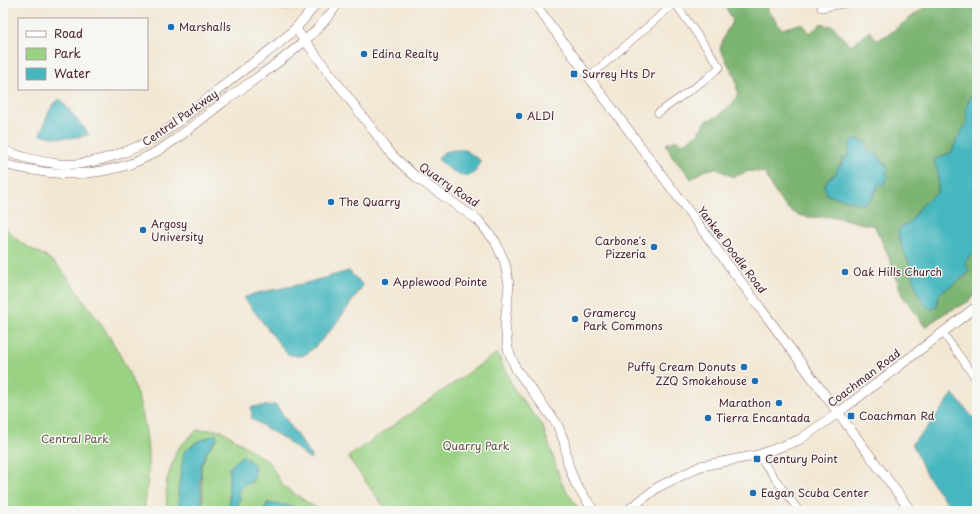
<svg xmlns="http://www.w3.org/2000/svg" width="980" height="514" font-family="'Playpen Sans',sans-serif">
<rect width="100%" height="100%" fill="#f6f6f2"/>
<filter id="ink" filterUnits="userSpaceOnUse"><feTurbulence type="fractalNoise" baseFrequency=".025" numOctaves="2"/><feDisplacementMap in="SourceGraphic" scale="8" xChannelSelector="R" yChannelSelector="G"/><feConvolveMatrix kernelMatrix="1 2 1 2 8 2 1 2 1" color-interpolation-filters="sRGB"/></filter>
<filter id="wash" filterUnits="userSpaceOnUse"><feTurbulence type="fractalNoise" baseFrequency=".012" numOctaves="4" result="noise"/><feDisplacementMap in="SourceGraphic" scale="16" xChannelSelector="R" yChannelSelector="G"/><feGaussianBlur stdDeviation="0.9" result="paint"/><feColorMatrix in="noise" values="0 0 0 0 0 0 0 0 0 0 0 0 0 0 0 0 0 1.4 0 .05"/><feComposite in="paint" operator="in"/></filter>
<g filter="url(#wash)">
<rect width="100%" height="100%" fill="#f2e7d3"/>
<!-- green -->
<path fill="#9ad284" stroke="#727858" d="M3,221C12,246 41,249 58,266C68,277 77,291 85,302C136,369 158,427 144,511H3Z
M497,353L514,389L543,427L562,484L580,511H387L348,457Z
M197,430H221L269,462L282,485L320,511H296L293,506L267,503L264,511H239L238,502L240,500L238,492L243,486L253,481L229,468V511H201L203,497L201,466L212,442L206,437L179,511H167L166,483L177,449Z"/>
<!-- forest -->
<path fill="#7bb472" stroke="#626a4e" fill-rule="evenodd" d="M723,3H769L768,11L782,29L802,23L810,33L822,23L826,26H833L850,46L870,31L877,40L889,34L930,3H977V84L972,92L966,108L967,123L957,139L952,152L934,160L938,173V192C925,201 918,209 911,222L903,225L898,238L910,264L912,278L937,307L938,294L951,284L966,277L965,261L973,254H977V293L968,302L945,313L925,327L902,295L887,252L874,225C860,225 849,219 835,217C826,216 817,218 808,217C783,214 775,193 765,173L749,171L733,177L715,168L704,171L691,179L687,173L672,157L666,144L677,140L683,144L697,134L706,121L718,116L733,103L738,94L735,77L720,49L725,34L733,20ZM873,151L887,165L885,179L878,186L872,199L863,204L827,195L829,178L836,174C837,168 842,165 843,158L849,157V153Z"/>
<!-- water -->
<path fill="#47b7bf" stroke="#486b75" d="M977,84V254H973L965,261L969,270C964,280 949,286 939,294L937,307L930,309C914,296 915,279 909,262C904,251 898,241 898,230C902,226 909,224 911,220C922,206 922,203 938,192V173L934,160L952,152L957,139L967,123L966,108L972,92Z
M60,99L88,133V135C72,139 59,139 43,135L41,136L40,133C46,123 48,105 60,99Z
M858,139L868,144L867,152H875L889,169L886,172L888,177L885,179V184L878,186L872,199L863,204L827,195L824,186L829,178L836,174L837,169L843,163L841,160L849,157C849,148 847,141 858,139Z
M455,150H465L480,160C480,165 478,168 475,172C463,184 447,167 438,159L444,152Z
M349,271L363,285C353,301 319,350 302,356C298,357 292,355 287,354L244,298L253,294L302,284Z
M953,394L977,422V504L964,510L949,505L927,476L912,443L925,430Z
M276,405L312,457L310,459L286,440L252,419L251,407Z
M216,434L218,438C212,442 201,460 201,467C199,481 203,495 201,511H179L178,489L184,452L195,443Z
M242,455L254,464L255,474L253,481L243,486L238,492L241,500L238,502L239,511H229V468Z
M267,503L293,506L296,511H264Z"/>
</g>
<g filter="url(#ink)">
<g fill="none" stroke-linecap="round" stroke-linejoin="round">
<defs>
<path id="street" d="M821,8L848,3
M589,77L675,3
M658,113L706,79L720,67L675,3
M943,333L977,380
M758,455L799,511"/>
<path id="secondary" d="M284,3L302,5L307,3
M534,3L911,511
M296,29L392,155L417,178L478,220L495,241L505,263L509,285L505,324L508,349L516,369L557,424L564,441L568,464L576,485L594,511
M3,150C20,157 40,162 59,164C88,168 140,149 164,132C190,114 214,93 238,74C266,53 297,33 316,3
M3,164C36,172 68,177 102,171C114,169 129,165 140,160C170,147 196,123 222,103C259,75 314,42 338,3
M627,511L658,487L701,466L758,455L799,440L838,413L977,306"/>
</defs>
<!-- street casing -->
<use href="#street" stroke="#856566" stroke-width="8"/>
<!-- secondary casing -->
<use href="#secondary" stroke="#856566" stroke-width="10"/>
<!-- street -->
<use href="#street" stroke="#fff" stroke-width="7"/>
<!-- secondary -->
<use href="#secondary" stroke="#fff" stroke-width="9"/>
</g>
</g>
<!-- markers -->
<g fill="#1f6fb2" stroke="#f6f6f2" stroke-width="1.5">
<circle cx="171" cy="27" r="4"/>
<circle cx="364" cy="54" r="4"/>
<rect x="570" y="70" width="8" height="8" rx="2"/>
<circle cx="519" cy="116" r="4"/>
<circle cx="331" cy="202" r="4"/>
<circle cx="143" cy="230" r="4"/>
<circle cx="654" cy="247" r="4"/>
<circle cx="845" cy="272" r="4"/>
<circle cx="385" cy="282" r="4"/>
<circle cx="575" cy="319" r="4"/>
<circle cx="744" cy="367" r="4"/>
<circle cx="755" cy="381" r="4"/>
<circle cx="779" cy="403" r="4"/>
<rect x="847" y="412" width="8" height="8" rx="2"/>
<circle cx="708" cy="418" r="4"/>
<rect x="753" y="455" width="8" height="8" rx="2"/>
<circle cx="753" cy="493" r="4"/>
</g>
<g text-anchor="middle" stroke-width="3" stroke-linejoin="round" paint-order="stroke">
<!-- poi labels -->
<g font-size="11" fill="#4a1f2b" stroke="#f6f6f2" text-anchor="start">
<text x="179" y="31">Marshalls</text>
<text x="372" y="58">Edina Realty</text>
<text x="582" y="78">Surrey Hts Dr</text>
<text x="527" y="120">ALDI</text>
<text x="339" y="206">The Quarry</text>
<text x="151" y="228">Argosy<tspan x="151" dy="13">University</tspan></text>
<text x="646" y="245" text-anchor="end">Carbone's<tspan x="646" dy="13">Pizzeria</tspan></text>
<text x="853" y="276">Oak Hills Church</text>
<text x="393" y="286">Applewood Pointe</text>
<text x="583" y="317">Gramercy<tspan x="583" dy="13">Park Commons</tspan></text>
<text x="736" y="371" text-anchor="end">Puffy Cream Donuts</text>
<text x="747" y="385" text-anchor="end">ZZQ Smokehouse</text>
<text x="771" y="407" text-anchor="end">Marathon</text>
<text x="859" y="420">Coachman Rd</text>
<text x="716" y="422">Tierra Encantada</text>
<text x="765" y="463">Century Point</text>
<text x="761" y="497">Eagan Scuba Center</text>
</g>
<!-- street labels -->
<g font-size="11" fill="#4a1f2b" stroke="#f6f6f2">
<text transform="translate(180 118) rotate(-35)" y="4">Central Parkway</text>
<text transform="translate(449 185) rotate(34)" y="4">Quarry Road</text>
<text transform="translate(732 250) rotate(53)" y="4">Yankee Doodle Road</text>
<text transform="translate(864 378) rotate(-37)" y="4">Coachman Road</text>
</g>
<!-- park labels -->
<g font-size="11" fill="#625546" stroke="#f6f6f2">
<text x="75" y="443">Central Park</text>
<text x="476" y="450">Quarry Park</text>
</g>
</g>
<!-- margin -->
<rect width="980" height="514" fill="none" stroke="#f6f6f2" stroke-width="16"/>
<!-- legend -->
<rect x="18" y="18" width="130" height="72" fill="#f6f6f2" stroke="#b1a0a2"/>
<rect x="26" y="31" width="20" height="6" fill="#ffffff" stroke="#b1a0a2"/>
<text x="54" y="38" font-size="12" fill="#4a1f2b">Road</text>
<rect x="26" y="48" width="20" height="12" fill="#9ad284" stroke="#b1a0a2"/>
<text x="54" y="58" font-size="12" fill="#4a1f2b">Park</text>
<rect x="26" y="68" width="20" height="12" fill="#47b7bf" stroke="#b1a0a2"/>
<text x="54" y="78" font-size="12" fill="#4a1f2b">Water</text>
</svg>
